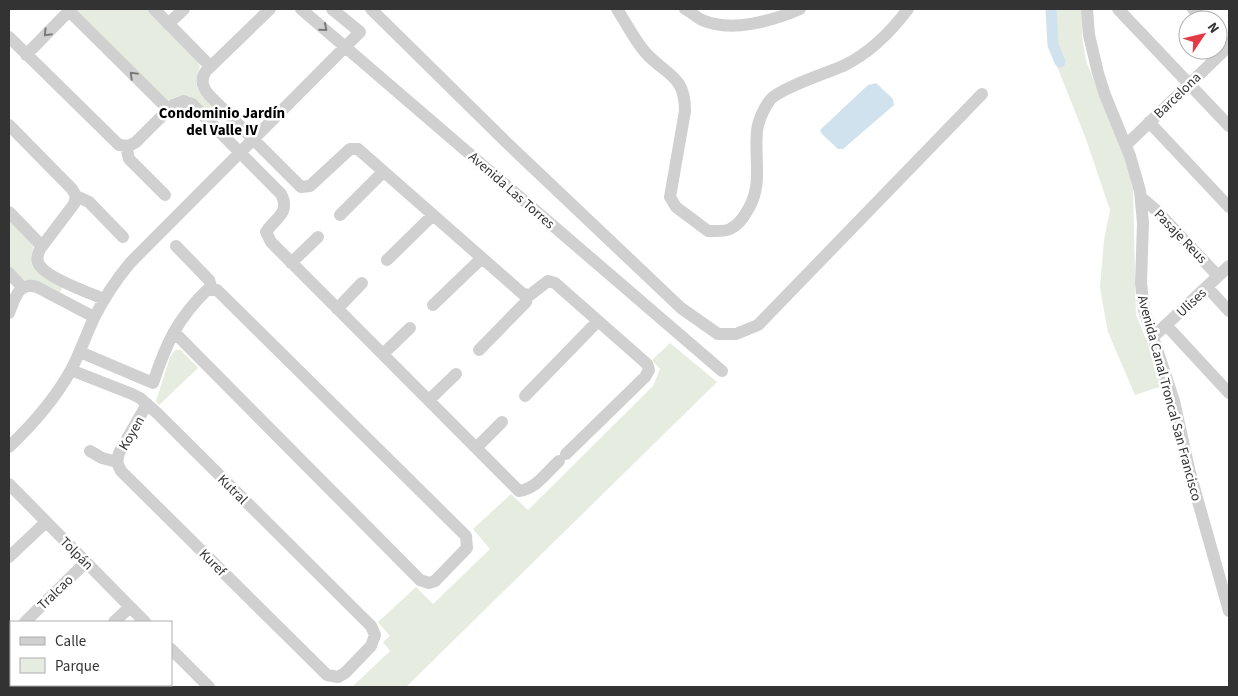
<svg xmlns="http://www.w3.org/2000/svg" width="1238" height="696" font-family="'Source Sans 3',sans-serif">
<rect width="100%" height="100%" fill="#fff"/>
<!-- green -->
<path fill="#e6ecdf" d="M72,9H147L197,60L200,66C199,71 196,77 196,82C196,93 208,102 215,109L210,114L189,96H179L166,101Z
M1047,9H1084L1082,36L1086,61L1128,165L1133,189L1136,315L1165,385L1135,395L1108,332L1100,288L1104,240L1110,210L1086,139L1049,46Z
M9,216L34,244L31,257L63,286L60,292L35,280H23L9,270Z
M670,343L717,382L406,687H352L390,651L383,642L390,636L378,622L416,587L433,604L490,549L473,529L511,494L528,510L653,386L660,369L652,360Z
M175,350H181L198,368L159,405L156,401L170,357Z"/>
<!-- water -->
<path fill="#cfe2ee" d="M876,83L893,99L894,105L843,149H838L822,134L820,130L868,85Z"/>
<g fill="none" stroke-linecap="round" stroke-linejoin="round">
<!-- canal -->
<path stroke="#cfe2ee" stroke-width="11" d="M1051,9L1053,45L1060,62"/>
<!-- minor -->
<path stroke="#d0d0d0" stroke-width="12" d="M67,9L168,109
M154,9L210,66
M270,9L206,71C200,79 202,87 209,95L301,187L310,186L350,149H358L523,294L530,295L548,281L555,283L647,364L649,370L645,377L566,454
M301,9L722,371
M371,9L506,142L681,308L718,334H736L758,325L982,94
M617,9C626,23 634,39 645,52C666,76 685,74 685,111L670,197L676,207L708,231C715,231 724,232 730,229C738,225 742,220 746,213C764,186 754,161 757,131C758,121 764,108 770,100C780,88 827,73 843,66C870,53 890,33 908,9
M685,9C691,12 696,17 702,20C731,33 772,21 800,9
M1087,9L1089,35L1098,73L1105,95L1130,156L1140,191L1143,223L1141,283L1144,310L1174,401L1190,473L1229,611
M1118,9L1229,126
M1193,9L1204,20
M168,24L184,9
M1218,35L1229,47
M9,37L119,145L129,146L136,142L173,105L184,101L192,104L281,194C291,213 275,218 266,232L271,242L519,491C536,489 547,472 559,461
M26,55L69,11
M1149,122L1229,207
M9,125L72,189L76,196L74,204L40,249C37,255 36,262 41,267C49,278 91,294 104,299
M1126,145L1229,46
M126,146L129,159L165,195
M76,196L89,202L123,237
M1142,198L1156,210L1218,276
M9,212L42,246
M340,215L383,172
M176,246L209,280L212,289
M387,260L433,215
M291,263L318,237
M9,273L22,287
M1207,287L1229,311
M433,305L482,258
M337,309L362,283
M9,313C15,299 18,281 37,287L94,317
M1166,325L1229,393
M1152,338L1229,266
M479,350L526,302L527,295
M80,352L153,383C166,344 177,319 207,290H217L466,536L467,548L435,581L429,583L420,580L174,332
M383,354L410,328
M71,370L132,394L140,398L158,414L371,626L375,635L371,646L345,673L338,677L327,675L121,471L117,462
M525,396L598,321
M429,400L456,374
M9,447C33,424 55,399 71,370C80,353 86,335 94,318C104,298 116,280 130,263L360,32L332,9
M476,448L502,422
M90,451L102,458L117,462
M117,462L119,453L147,404
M9,484L145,622
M9,557L46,522
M25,622L86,562
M114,622L130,607
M9,638L11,635
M171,649L209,687
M121,685L124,687
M46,687L48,685"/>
</g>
<!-- one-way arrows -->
<defs><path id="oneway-chevron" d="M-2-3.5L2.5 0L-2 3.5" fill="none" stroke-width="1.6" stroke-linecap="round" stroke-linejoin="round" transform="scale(1.25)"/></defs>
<g stroke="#7a7a7a">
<use href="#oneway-chevron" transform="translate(324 28) rotate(40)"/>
<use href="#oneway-chevron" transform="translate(47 33) rotate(134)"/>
<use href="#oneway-chevron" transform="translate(133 75) rotate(-135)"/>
</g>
<g text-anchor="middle" stroke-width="5" stroke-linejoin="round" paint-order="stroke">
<!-- street labels -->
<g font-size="14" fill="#333" stroke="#fff">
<text transform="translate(1177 95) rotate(-44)" y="5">Barcelona</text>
<text transform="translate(512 190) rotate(41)" y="5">Avenida Las Torres</text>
<text transform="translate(1181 236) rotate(46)" y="5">Pasaje Reus</text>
<text transform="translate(1191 302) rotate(-43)" y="5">Ulises</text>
<text transform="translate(1170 398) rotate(75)" y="5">Avenida Canal Troncal San Francisco</text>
<text transform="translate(131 433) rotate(-60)" y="5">Koyen</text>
<text transform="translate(233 489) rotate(45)" y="5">Kutral</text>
<text transform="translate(77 553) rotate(45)" y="5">Tolpán</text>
<text transform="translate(213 562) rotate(45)" y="5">Kuref</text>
<text transform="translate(55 592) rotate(-44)" y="5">Tralcao</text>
</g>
<!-- neighbourhood labels -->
<g font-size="15" font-weight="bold" fill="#000" stroke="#fff">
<text x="222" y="118">Condominio Jardín<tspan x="222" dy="17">del Valle IV</tspan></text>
</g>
</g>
<!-- border -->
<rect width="1238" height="696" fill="none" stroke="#333333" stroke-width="20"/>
<!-- legend -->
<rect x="10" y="621" width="162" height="65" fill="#ffffff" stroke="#adadad"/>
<rect x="20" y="637" width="25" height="8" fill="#d0d0d0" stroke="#adadad"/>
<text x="55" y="646" font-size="15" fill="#333333">Calle</text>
<rect x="20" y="658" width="25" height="15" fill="#e6ecdf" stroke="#adadad"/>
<text x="55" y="671" font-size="15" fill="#333333">Parque</text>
<!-- north arrow -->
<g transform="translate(1203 35) rotate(55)"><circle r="24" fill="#ffffff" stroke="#adadad"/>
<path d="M0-4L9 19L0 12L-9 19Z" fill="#e63946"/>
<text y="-8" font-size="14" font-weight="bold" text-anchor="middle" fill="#333333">N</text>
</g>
</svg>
